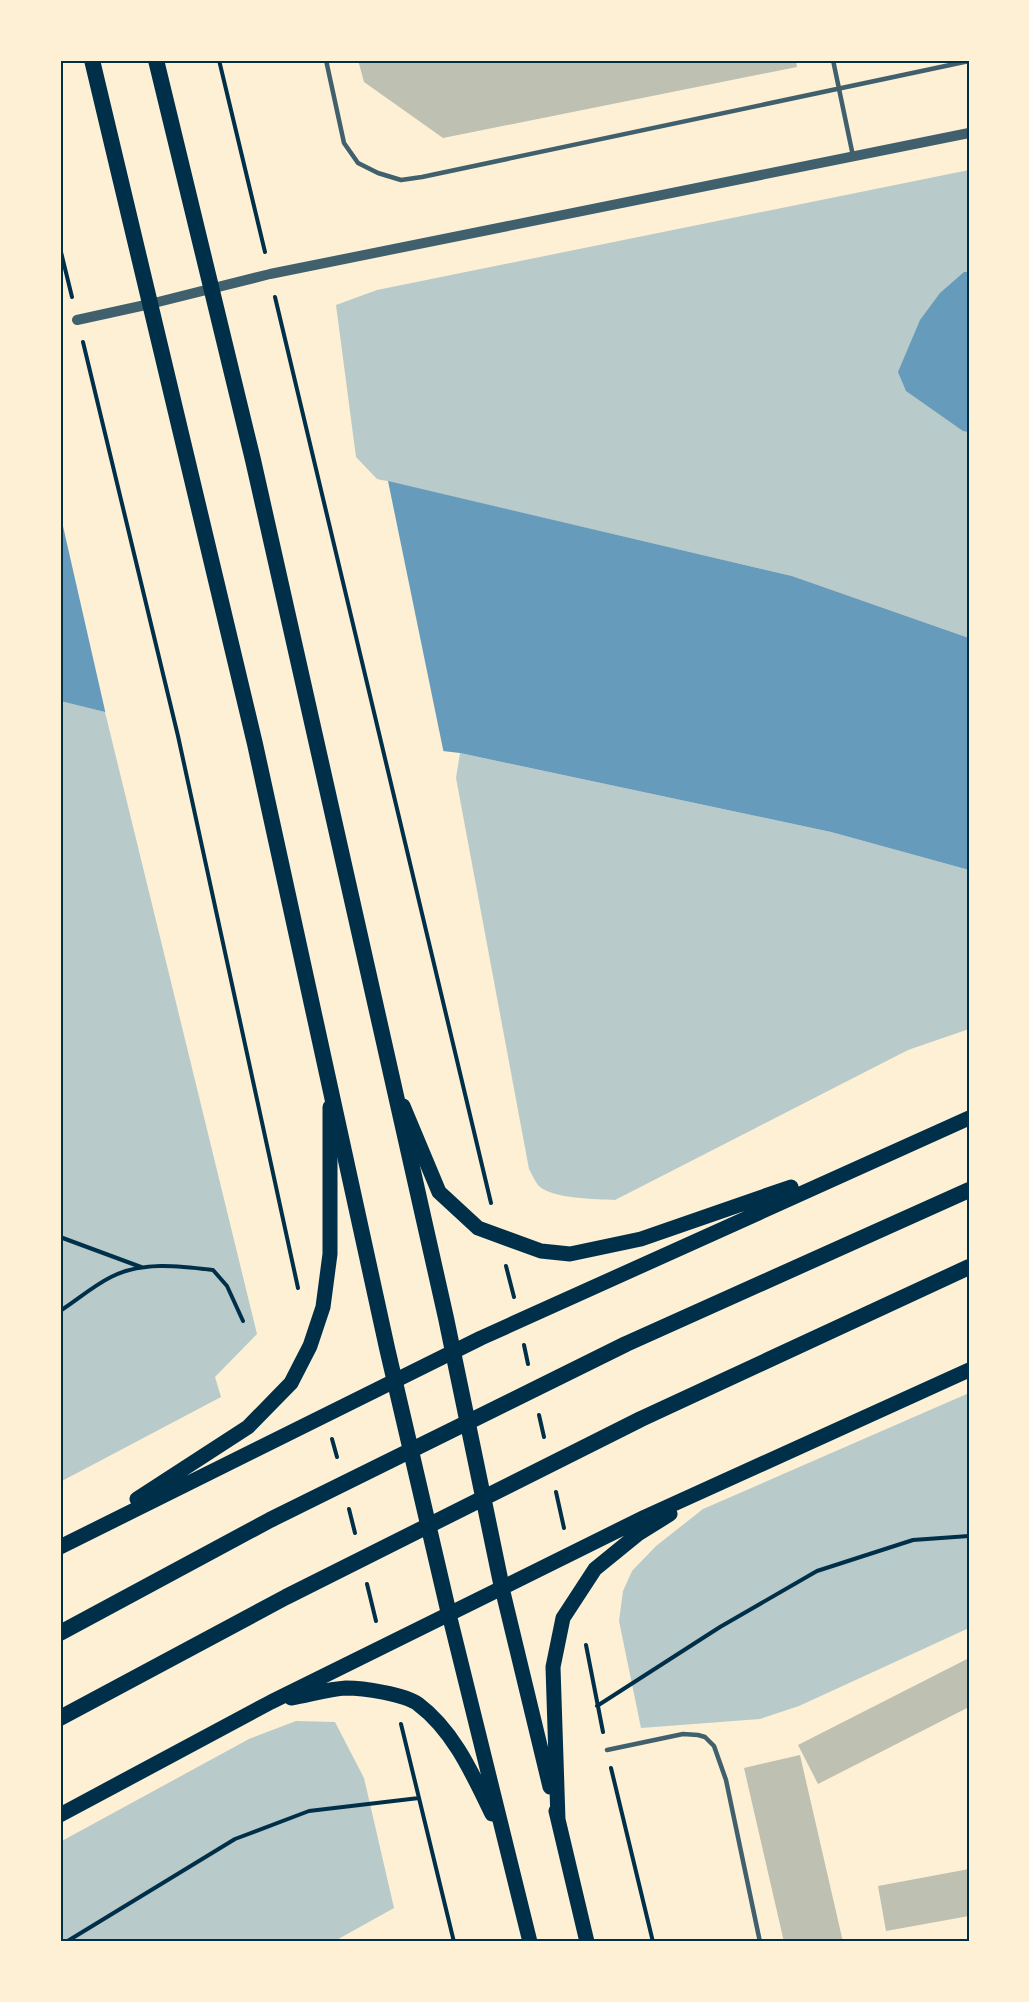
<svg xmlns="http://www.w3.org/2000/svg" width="1029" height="2002" font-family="Manrope,sans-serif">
<rect width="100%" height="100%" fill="#fdf0d5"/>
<!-- green -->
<path fill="#b9caca" d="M969,170V638L792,576L377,479L356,457L336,305L377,290Z
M60,701L105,712L257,1334L215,1377L221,1397L60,1482Z
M460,753L831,832L969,870V1029L908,1050L615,1200C597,1199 552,1199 539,1186C535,1182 532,1174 529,1169L456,778Z
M969,1393V1628L799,1706L760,1719L641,1728L619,1621L623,1591L632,1571L656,1546L703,1509Z
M296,1721L335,1722L364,1778L394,1908L333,1942H60V1842L249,1739Z"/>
<!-- water -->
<path fill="#669bbc" d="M964,272H969V432L963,431L906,391L898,372L920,320L940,293Z
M60,480L388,481L792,576L969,638V870L831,832L460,753L105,712L60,701Z"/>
<!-- pier -->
<path fill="#fdf0d5" d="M60,477L358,478L388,481L444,754L106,715L60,513Z"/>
<!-- building -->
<path fill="#bec0b2" d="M358,60H476L480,63L496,60H796L797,67L443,138L364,82Z
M969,1658V1707L818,1784L798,1745Z
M800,1755L843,1942H784L744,1768Z
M969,1869V1916L886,1931L878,1886Z"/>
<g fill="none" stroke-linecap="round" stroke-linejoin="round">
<!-- path -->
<path stroke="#003049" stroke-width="4" d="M219,60L265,252
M60,248L72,297
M275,297L491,1203
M83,342L178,736L298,1288
M60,1237L141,1267
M506,1266L514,1297
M60,1311C77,1300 93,1286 111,1277C142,1261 180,1266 213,1270L227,1286L243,1321
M524,1345L528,1364
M539,1415L544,1437
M332,1439L337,1457
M556,1492L564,1528
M349,1509L355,1533
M367,1584L376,1621
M586,1645L603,1732
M597,1706L720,1627L817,1571L913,1540L969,1536
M401,1724L454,1942
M611,1768L653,1942
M66,1942L235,1839L309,1811L419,1798"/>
<!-- service -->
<path stroke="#3f606c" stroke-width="4.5" d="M326,60L344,143L358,163L378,173L401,180L422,177L969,61
M833,60L853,156
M607,1750L683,1734L698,1735L705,1737L714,1746L726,1780L760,1942"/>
<!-- tertiary -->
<path stroke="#3f606c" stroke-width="10" d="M77,320L150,304L270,274L969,133"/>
<!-- primary -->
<path stroke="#003049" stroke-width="15" d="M403,1106L439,1192L478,1228L541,1251L570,1254L641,1239L791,1187
M137,1499L248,1427L291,1383L310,1346L323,1307L330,1254V1107
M60,1547L481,1338L969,1118
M502,1588L550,1787
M449,1614L530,1942
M291,1698C309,1695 328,1689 346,1688C363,1688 404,1694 418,1704C454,1731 473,1775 492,1814
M556,1811L587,1942
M60,1815L271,1702L645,1517L969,1370
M558,1820L553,1667L563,1618L595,1569L638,1534L670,1514"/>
<!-- trunk -->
<path stroke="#003049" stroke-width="16" d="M92,60L255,744L387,1348L449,1614
M156,60L253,460L446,1318L502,1588
M60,1633L270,1520L626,1344L969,1190
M60,1718L286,1597L641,1419L969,1267"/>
</g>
<!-- border -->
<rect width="1029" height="2002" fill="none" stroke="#fdf0d5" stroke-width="123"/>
<rect x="62" y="62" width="906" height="1878" fill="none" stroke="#003049" stroke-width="2"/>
</svg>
